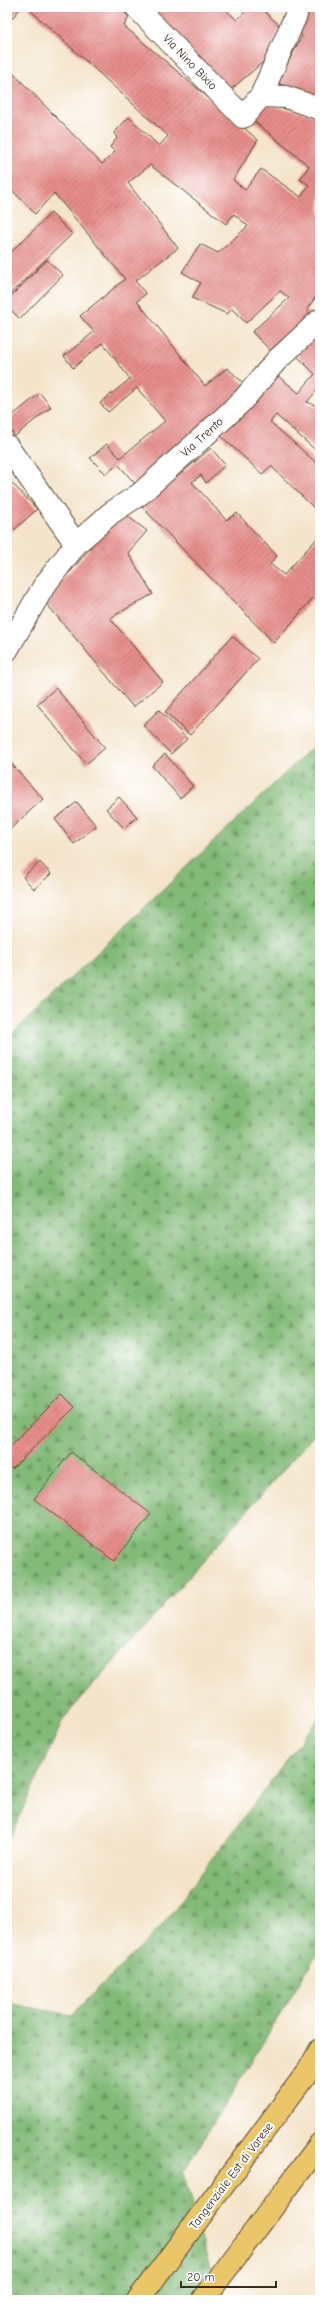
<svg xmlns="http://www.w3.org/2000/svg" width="327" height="2307" font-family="'Comic Neue',sans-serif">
<defs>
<pattern id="forest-firs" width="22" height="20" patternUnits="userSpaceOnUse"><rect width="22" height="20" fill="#82ba78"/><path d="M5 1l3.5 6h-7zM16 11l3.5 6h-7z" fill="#6c9762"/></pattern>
<pattern id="building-hatch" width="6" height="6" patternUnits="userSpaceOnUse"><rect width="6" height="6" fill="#e68d8a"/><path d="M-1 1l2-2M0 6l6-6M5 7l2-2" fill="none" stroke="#bc7370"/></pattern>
</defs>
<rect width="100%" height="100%" fill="#fff"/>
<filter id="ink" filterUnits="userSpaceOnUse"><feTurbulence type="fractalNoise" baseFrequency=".025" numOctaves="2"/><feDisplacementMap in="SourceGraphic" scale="8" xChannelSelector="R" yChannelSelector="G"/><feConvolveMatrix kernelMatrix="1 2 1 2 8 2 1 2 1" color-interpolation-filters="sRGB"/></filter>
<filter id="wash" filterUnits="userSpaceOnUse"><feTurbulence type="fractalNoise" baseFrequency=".012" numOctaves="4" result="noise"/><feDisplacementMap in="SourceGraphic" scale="16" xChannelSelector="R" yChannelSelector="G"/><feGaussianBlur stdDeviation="0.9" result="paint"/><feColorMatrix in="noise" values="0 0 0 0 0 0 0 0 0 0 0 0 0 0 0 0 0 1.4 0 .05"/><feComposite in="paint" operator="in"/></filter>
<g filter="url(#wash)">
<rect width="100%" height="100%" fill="#f4e4ca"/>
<!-- forest -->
<path fill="url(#forest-firs)" stroke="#5e724b" d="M320,740V1428L64,1718L7,1844V1039Z
M320,1716V1949L183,2173L219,2300H7V2003L71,2015L161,1927Z"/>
<g id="blocks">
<!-- building -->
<path fill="url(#building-hatch)" d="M7,7H22L7,24Z
M30,7H118L129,17L124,26L258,140L233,180L245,190L261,169L301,197L309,185L300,179L309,166L249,117L261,103L320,117V291L307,309L313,318L274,354L252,332L289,298L280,291L246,323L232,309L227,314L192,298L201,283L182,272L200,244L218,253L248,226L234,214L226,224L150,165L128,183L178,248L135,281L146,294L137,301L205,386L227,368L249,388L137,486L118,464L106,474L90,458L107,444L120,458L165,421L137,388L108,412L100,403L130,379L103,343L73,368L64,356L94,332L80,316L125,279L54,193L35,214L7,185V67L102,164L115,152L110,147L117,138L114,133L129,117L159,146L168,136L29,9Z
M145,7H223L237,20L250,7H260L281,27L264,61L227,93Z
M308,7H320V98L277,83L302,36L296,28Z
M51,213L72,234L7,297V256Z
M47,260L63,275L20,319L7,306V300Z
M320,328V387L307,402L320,407V454L276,415L270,422L320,466V503L315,509L271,466L262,474L220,435L272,371L299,393L315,374L297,356Z
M40,393L51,407L15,436L7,426V420Z
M211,448L225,465L206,483L201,475L192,482L226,520L237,513L277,556L270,564L284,575L320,535V590L274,643L138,503L178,469L182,473Z
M7,478L37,509L13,531L7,524Z
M121,511L147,531L128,553L153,594L110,618L163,682L133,707L40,596L71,571Z
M232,636L258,659L190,735L165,712Z
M56,688L105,748L86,764L37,704Z
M159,710L187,739L171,754L143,725Z
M165,754L193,786L180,798L152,766Z
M7,759L43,799L7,832Z
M119,797L137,817L124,828L106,809Z
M77,802L96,826L74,844L55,819Z
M40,862L51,874L34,889L23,877Z
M62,1394L75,1407L12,1469L7,1464V1449Z
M71,1452L151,1514L114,1561L34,1499Z"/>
</g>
</g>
<g filter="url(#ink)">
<use href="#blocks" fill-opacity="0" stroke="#574638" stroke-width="1"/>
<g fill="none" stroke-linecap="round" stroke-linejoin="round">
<defs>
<path id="street" d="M136,7L243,117L261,96L286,97L320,109
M261,96L296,15L297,7
M7,446L76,544
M7,650L44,586L76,544L111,513L140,494L225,417L243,400L276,361L320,320"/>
<path id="highway" d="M138,2300L309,2070L320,2050
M203,2300L320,2144"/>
</defs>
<!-- street casing -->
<use href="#street" stroke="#574638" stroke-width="24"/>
<!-- highway casing -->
<use href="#highway" stroke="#574638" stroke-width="24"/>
<!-- street -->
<use href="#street" stroke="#fff" stroke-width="22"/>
<!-- highway -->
<use href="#highway" stroke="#ebc669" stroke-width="22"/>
</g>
</g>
<g text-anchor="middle" stroke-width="4" stroke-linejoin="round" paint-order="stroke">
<!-- street labels -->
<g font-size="12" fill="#3b2a1e" stroke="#fff">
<text transform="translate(190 62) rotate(46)" y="4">Via Nino Bixio</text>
<text transform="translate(202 437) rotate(-42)" y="4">Via Trento</text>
<text transform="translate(231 2176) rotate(-53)" y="4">Tangenziale Est di Varese</text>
</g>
</g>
<!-- margin -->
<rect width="327" height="2307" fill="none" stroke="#fff" stroke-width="24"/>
<!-- scale -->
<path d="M181 2281v6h95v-6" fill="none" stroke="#3b2a1e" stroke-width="2"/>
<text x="187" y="2281" font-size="12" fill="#3b2a1e" stroke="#ffffff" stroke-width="3" paint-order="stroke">20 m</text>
</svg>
